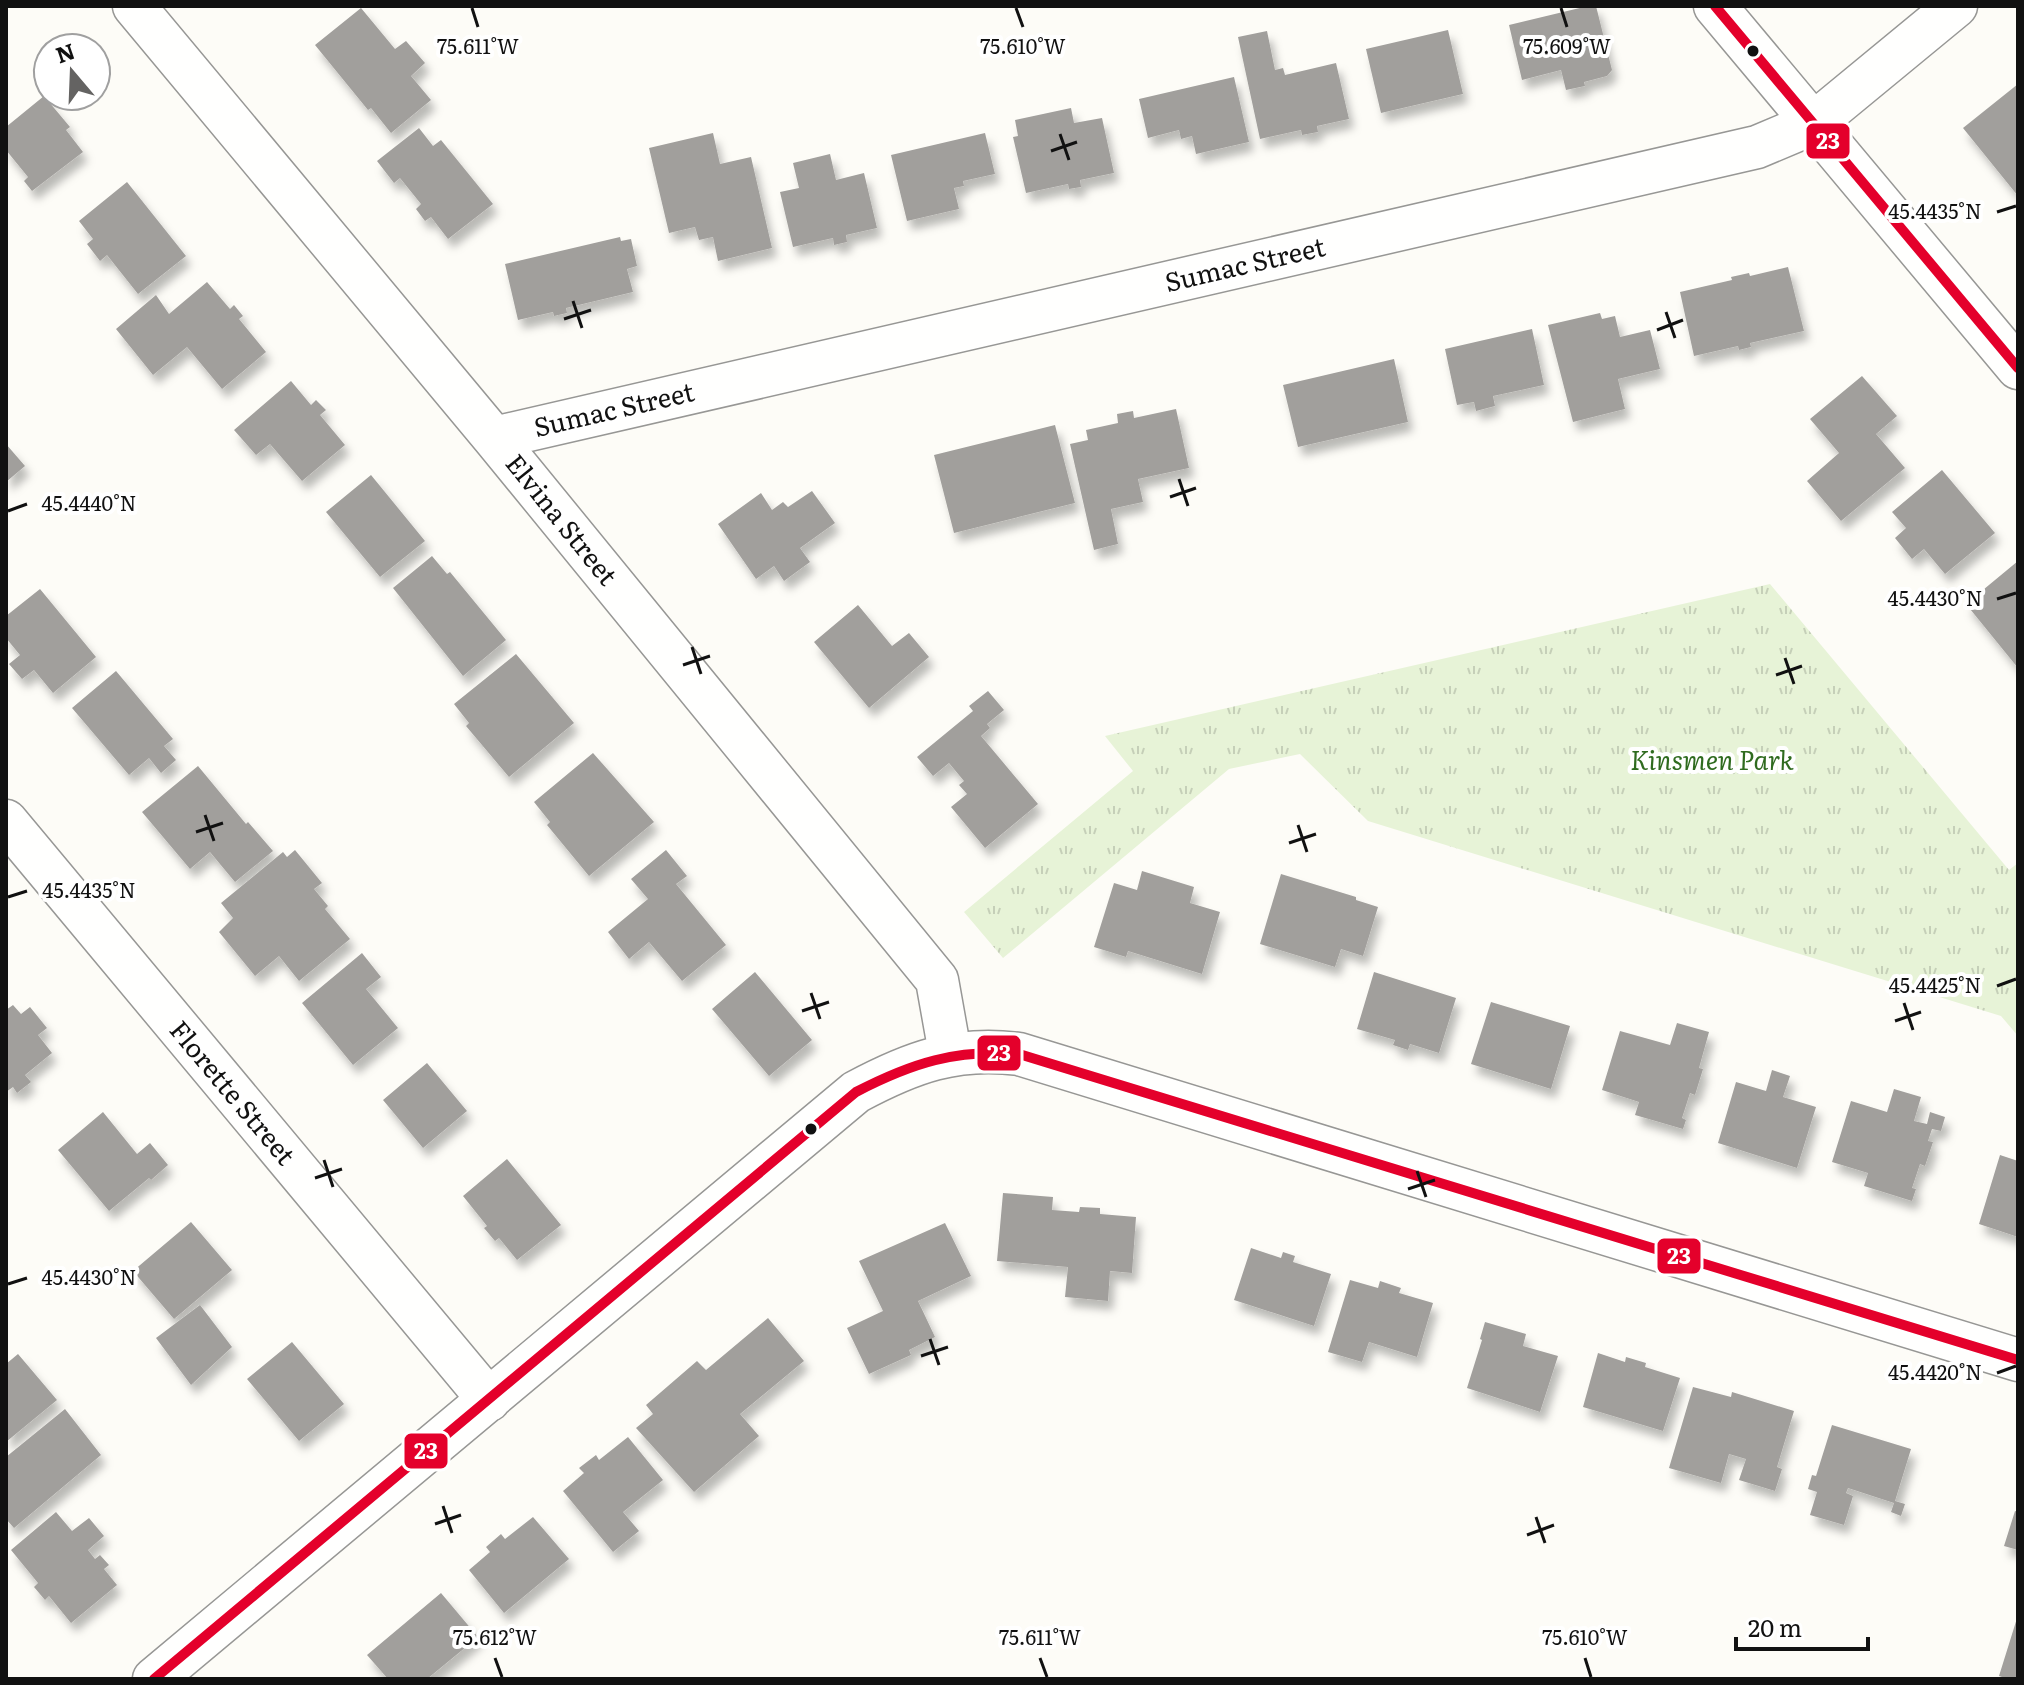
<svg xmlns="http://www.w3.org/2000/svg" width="2024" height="1685" font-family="Literata,serif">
<defs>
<pattern id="park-tufts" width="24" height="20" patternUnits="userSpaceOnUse" patternTransform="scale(2)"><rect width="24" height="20" fill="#e7f3d7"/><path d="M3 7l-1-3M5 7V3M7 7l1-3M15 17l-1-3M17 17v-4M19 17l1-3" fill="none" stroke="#c5cfb8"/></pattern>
<filter id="shadow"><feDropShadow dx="5" dy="9" stdDeviation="4" flood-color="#0004"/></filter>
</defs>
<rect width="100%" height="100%" fill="#fdfcf7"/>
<!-- park -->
<path fill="url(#park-tufts)" d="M1770,584L2009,870L2018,863V1036L2001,1016L1368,821L1300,754L1229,769L1003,958L964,912L1133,771L1105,736Z"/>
<!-- building -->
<path fill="#a19f9c" filter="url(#shadow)" d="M1588,6H1596L1612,70L1607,76L1584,82L1585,86L1566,90L1561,70L1522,80L1509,25Z
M361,8L395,49L406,41L425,63L411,76L431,100L391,133L371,108L368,110L315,45Z
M1448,30L1463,94L1381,113L1366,49Z
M1267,31L1275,70L1283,68L1285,75L1336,63L1349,119L1317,126L1318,132L1302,135L1301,130L1260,139L1238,37Z
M1234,77L1249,142L1196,154L1192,136L1181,139L1179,130L1148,138L1139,99Z
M2018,84V196L1963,128Z
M44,96L70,127L66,130L83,152L32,191L24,181L28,177L6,150V127Z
M1071,108L1074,123L1102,118L1114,173L1080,180L1081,187L1069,189L1068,184L1026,193L1013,137L1018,136L1015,120Z
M419,128L433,146L441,140L493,204L448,239L431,217L425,221L416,209L421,204L400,178L394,183L377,161Z
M713,133L720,164L751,157L772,248L718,261L713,237L699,240L695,227L669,233L649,148Z
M985,133L995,174L963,181L964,186L954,188L959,209L907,221L891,155Z
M830,154L836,180L864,173L877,228L846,235L847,242L834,245L833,238L793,247L780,192L799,188L793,163Z
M127,182L186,256L138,294L107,255L100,261L87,244L93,239L79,221Z
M620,237L621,241L631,239L637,266L627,269L633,292L566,308L567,313L554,316L553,312L518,320L505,264Z
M1788,267L1804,331L1750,343L1751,347L1739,350L1738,346L1694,356L1680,292L1732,280L1731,277L1749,273L1750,276Z
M207,282L230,309L234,305L243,316L239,319L266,352L222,389L187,347L153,375L116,329L156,295L169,314Z
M1600,313L1602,319L1615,316L1620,337L1650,330L1660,369L1618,379L1625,409L1573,422L1548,325Z
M1532,329L1544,385L1493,396L1495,406L1476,411L1474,402L1457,405L1445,349Z
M1394,359L1408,422L1298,447L1283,385Z
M1862,376L1897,416L1876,434L1905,468L1841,521L1807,481L1839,453L1810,419Z
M291,381L311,405L316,400L326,410L320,415L345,445L302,481L270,444L256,455L234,430Z
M1176,409L1189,468L1138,479L1143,502L1111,509L1118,544L1094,550L1070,444L1088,440L1086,430L1118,423L1117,414L1133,411L1134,418Z
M1055,425L1075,503L954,533L934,455Z
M6,444L25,466L6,482Z
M1942,470L1995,533L1945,574L1924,549L1912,559L1895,538L1906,528L1892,512Z
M371,475L425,541L380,577L326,512Z
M812,491L835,523L800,548L810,562L784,581L774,566L756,579L718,524L761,493L772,510L783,502L788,507Z
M432,556L447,574L450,572L506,640L463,676L393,588Z
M2018,561V668L1966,604Z
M40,589L96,657L53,693L34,670L22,679L9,664L20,655L6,638V616Z
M858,605L892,646L909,633L929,657L869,708L814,642Z
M516,654L574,723L509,777L466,726L469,723L454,704Z
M116,671L173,739L164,746L176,760L161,773L149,758L129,775L72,708Z
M988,691L1004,710L987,724L990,728L981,736L1038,804L985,848L951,807L967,794L959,785L964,781L949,763L933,776L917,757L973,711L969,706Z
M593,753L654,822L589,876L547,825L550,822L534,802Z
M198,766L246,824L248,822L273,851L235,882L210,852L190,869L142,812Z
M295,850L322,883L314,889L328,906L325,909L350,939L299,981L279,956L255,976L219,932L233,918L221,903L283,852L287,857Z
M666,850L687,876L676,884L726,945L682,981L649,942L629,959L608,932L648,899L631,879Z
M1142,871L1194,887L1190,903L1220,912L1202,974L1128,951L1126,957L1094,947L1114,883L1137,890Z
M1281,874L1356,897V900L1378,907L1363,956L1341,949L1335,967L1260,944Z
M362,953L381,977L366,989L398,1028L353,1065L302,1003Z
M755,972L812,1040L769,1076L712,1009Z
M1374,972L1456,998L1439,1053L1410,1044L1408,1050L1393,1045L1395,1040L1357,1029Z
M1491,1002L1570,1026L1551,1089L1471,1064Z
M13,1005L21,1014L30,1007L47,1028L38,1035L52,1053L25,1075L31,1082L17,1093L13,1087L6,1092V1010Z
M1677,1023L1709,1032L1699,1068L1703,1069L1695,1095L1690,1093L1682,1118L1686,1120L1683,1129L1635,1115L1639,1102L1602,1090L1620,1031L1670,1045Z
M427,1063L467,1111L423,1148L383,1100Z
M1772,1070L1790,1076L1783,1097L1816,1107L1797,1168L1718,1143L1736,1082L1766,1091Z
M1894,1089L1921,1097L1914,1121L1927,1124L1930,1112L1945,1117L1941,1131L1932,1129L1928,1141L1933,1142L1925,1166L1920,1164L1912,1188L1916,1189L1912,1201L1864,1186L1868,1173L1832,1162L1851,1101L1887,1112Z
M103,1112L137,1154L150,1143L168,1165L151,1180L149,1178L109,1211L58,1150Z
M2000,1155L2018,1161V1237L1979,1224Z
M507,1159L561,1225L517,1260L499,1238L495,1241L484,1228L487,1226L463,1196Z
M1003,1193L1053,1197L1052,1210L1079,1212L1080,1207L1100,1208V1214L1136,1217L1132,1273L1110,1271L1108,1301L1065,1297L1068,1267L997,1261Z
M191,1222L232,1270L174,1319L133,1271Z
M945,1223L971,1276L918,1301L935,1337L909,1350L911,1355L869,1374L847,1328L883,1311L859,1261Z
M1251,1248L1281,1258L1283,1252L1295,1256L1293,1262L1331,1274L1314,1326L1234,1300Z
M1350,1280L1378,1288L1380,1281L1401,1288L1399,1293L1433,1303L1417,1357L1369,1342L1362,1362L1328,1352Z
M200,1305L232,1347L191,1385L156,1338Z
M768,1318L804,1361L740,1414L759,1436L694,1492L636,1428L653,1414L646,1405L697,1361L706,1370Z
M1485,1322L1526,1334L1523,1346L1558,1356L1540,1412L1467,1388L1482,1340L1480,1339Z
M292,1342L344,1404L299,1441L247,1379Z
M1598,1353L1625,1362L1626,1357L1646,1363L1645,1367L1680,1378L1663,1431L1583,1407Z
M18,1354L57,1400L6,1442V1364Z
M1693,1387L1731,1397L1732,1392L1794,1411L1777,1467L1782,1469L1775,1491L1739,1480L1746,1459L1729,1454L1721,1483L1669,1468Z
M65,1409L101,1455L14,1528L6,1519V1457Z
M1832,1425L1911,1449L1895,1501L1905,1504L1901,1516L1891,1512L1894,1503L1848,1488L1846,1493L1853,1496L1844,1525L1810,1515L1817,1492L1808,1489L1812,1475L1816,1476Z
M628,1437L663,1480L623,1512L639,1531L613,1552L563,1491L584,1473L579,1468L596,1455L599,1460Z
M2015,1511L2018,1512V1550L2004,1546Z
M56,1512L72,1531L89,1518L104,1536L88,1550L95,1559L100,1555L109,1565L104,1569L117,1585L71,1623L49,1596L45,1600L34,1587L38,1583L11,1550Z
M533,1517L569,1559L504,1613L469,1570L490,1552L486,1547L501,1534L505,1539Z
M441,1593L478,1637L427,1679H388L367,1655Z
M2018,1615V1679H2008L1999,1676Z"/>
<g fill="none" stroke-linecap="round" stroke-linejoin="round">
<defs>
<path id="street" d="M134,6L494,438L937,980L950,1053
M1715,6L2018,368
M494,438L1757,147L1814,123L1956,6
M6,821L489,1400
M154,1679L856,1092C912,1062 956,1046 1019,1054L2018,1360"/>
</defs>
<!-- street casing -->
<use href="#street" stroke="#979795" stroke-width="45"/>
<!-- street -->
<use href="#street" stroke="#fffffe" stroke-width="42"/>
<defs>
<path id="bus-1" d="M1715,6L2018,368
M154,1679L856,1092C912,1063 956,1049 1019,1054L2018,1360"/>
</defs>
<!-- bus-1 casing -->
<use href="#bus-1" stroke="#fff" stroke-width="16"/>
<!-- bus-1 -->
<use href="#bus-1" stroke="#e4002b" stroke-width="10"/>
</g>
<!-- ticks -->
<path fill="none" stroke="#111" stroke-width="3" d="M472,8L478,27M1016,8L1023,27M1561,8L1567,27M1060,134L1069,160M1051,151L1077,142M1997,212L2016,206M573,301L582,328M1666,312L1675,338M564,319L591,310M1657,330L1683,320M1179,479L1188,506M1170,497L1196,488M8,511L27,504M1997,599L2016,593M692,647L701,674M1785,658L1794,684M683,665L710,656M1776,675L1802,666M205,815L214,841M1298,825L1307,852M196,832L223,823M1289,843L1316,834M8,897L27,891M1997,986L2016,979M811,993L820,1019M1904,1003L1913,1030M802,1011L829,1002M1895,1021L1921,1012M324,1160L333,1187M1417,1171L1426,1197M315,1178L342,1169M1408,1189L1435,1180M8,1284L27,1278M930,1339L939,1365M921,1356L948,1347M1997,1373L2016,1366M443,1506L452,1533M1536,1517L1545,1543M435,1524L461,1515M1527,1535L1554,1525M495,1658L502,1677M1040,1658L1047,1677M1585,1658L1591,1677"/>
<!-- markers -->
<g fill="#111" stroke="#fff" stroke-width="3">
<circle cx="1753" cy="51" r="7"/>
<circle cx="811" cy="1129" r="7"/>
</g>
<g text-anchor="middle" stroke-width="8" stroke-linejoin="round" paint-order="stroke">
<!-- street labels -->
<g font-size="26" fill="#111" stroke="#fff">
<text transform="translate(1245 265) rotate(-13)" y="9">Sumac Street</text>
<text transform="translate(614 410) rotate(-13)" y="9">Sumac Street</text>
<text transform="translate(561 520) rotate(51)" y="9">Elvina Street</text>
<text transform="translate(232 1093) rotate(50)" y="9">Florette Street</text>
</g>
<!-- park labels -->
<g font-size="26" font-style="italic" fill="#2f6b1f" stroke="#fff">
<text x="1712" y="770">Kinsmen Park</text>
</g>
</g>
<g font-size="20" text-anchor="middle" fill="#111" stroke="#fff" stroke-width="8" stroke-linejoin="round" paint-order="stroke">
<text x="1567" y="54">75.609°W</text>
<text x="478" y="54">75.611°W</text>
<text x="1023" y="54">75.610°W</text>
<text x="1935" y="219">45.4435°N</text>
<text x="89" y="511">45.4440°N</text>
<text x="1935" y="606">45.4430°N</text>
<text x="89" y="898">45.4435°N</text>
<text x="1935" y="993">45.4425°N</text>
<text x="89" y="1285">45.4430°N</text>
<text x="1935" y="1380">45.4420°N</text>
<text x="495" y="1645">75.612°W</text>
<text x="1040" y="1645">75.611°W</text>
<text x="1585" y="1645">75.610°W</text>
</g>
<g stroke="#fff" stroke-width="3">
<rect x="1805" y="122" width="46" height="38" rx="8" fill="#e4002b"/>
<rect x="976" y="1034" width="46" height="38" rx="8" fill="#e4002b"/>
<rect x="1656" y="1237" width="46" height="38" rx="8" fill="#e4002b"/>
<rect x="403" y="1432" width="46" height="38" rx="8" fill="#e4002b"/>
</g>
<g font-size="22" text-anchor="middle" font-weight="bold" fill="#fff">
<text x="1828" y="149">23</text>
<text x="999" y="1061">23</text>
<text x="1679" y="1264">23</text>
<text x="426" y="1459">23</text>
</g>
<!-- border -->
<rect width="2024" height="1685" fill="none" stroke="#111111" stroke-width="16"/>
<!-- north arrow -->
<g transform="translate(72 72) rotate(341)"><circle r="38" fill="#ffffff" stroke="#a0a0a0" stroke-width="2"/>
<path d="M0-6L14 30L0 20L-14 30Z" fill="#646362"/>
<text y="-12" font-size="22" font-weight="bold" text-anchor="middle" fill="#111111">N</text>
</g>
<!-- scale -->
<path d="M1736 1637v12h132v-12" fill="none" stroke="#111111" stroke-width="4"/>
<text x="1748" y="1637" font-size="24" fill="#111111" stroke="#ffffff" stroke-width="6" paint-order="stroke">20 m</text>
</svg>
